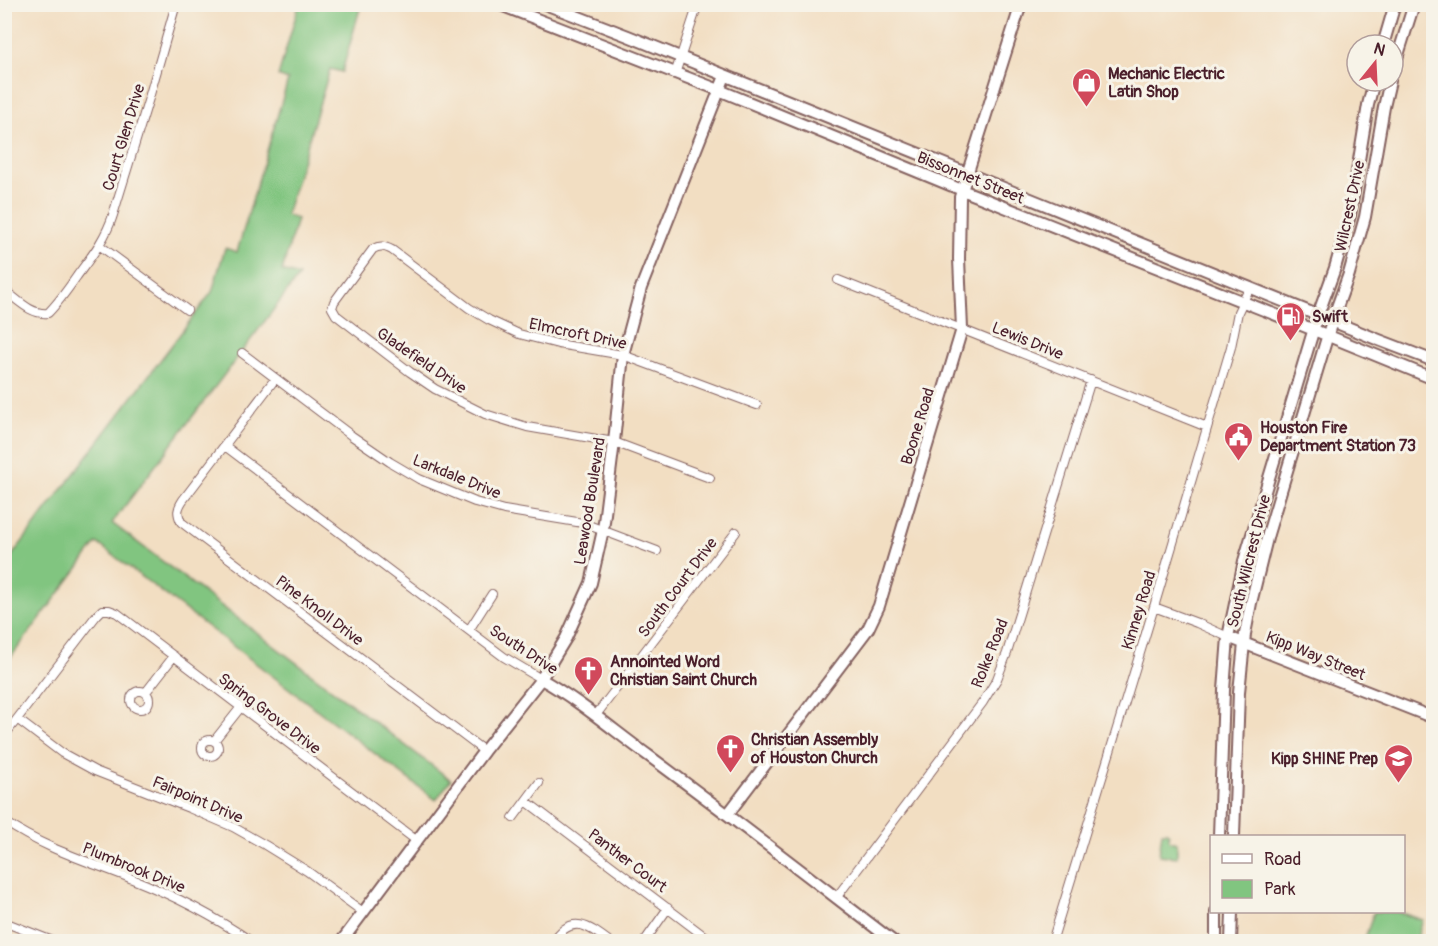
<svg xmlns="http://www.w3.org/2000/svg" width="1438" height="946" font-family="Pangolin,sans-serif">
<rect width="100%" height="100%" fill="#f7f3e8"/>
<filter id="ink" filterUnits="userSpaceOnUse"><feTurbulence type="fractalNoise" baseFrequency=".0167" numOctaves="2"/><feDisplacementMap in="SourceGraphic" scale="12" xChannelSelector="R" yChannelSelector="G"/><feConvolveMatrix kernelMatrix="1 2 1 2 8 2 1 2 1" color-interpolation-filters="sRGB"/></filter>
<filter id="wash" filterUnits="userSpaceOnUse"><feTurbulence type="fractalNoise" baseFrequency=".008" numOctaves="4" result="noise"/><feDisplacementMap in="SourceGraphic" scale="24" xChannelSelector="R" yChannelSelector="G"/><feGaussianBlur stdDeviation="1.35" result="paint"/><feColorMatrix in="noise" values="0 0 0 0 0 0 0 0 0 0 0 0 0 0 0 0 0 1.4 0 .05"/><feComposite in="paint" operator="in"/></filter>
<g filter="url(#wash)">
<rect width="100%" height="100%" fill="#f2dec2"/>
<!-- green -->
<path fill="#81c580" stroke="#667256" stroke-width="1.5" d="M299,5H361L342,72L330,69L286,215L297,219L282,271L299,276L112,523L451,780L436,800L97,543L5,665L4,566L212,292L225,248L237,252L288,80L278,76Z
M1162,832H1167L1169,834V840L1171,842H1177V857L1159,855Z
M1374,912H1398L1423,920L1416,941H1364Z"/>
</g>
<g filter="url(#ink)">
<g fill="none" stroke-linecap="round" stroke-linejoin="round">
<defs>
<path id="street" d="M675,74L698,4
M99,245L187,310
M838,280L1207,427
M4,290C18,300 31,315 48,313C59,302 68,289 77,276C91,257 106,238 113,215L149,98L176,4
M242,353L352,436L390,462L419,479L475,502L504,510L583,523L657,551
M275,379L183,500C177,509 177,513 181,522L484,751
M225,446L504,657L541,679
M710,478L614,442L527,427L485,414L435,389L410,372L336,315L332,308L334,302L373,249C380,245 384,246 392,250L469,308L489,320L519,334L558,344L623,355L757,405
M1154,607L1197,623L1228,637
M469,630L492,594
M131 700a9 9 0 1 1 18 0a9 9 0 1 1-18 0Z
M146,692L174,656
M596,715L736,532
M17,719L62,753L95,771L189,808L233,827L265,845L307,871L363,912
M4,736L96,616L102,610H109L117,613L417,841
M202 748a8 8 0 1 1 16 0a8 8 0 1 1-16 0Z
M214,741L241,707
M526,801L712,942
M513,818L539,783
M4,821C43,848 87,861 130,878C173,895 214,916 252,942
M836,898L983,702L997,679L1007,653L1091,380
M4,922L55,942
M553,942C571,913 589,926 610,942
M644,942L668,908
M1052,942L1154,607L1231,347L1238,312L1250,287"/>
<path id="secondary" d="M498,4L719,90L962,190L1314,330L1434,379
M545,4L628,36L1379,340L1434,361
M1383,45L1395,4
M1393,71L1414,4
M1228,637L1434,718
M541,679C580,701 613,730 649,756C732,817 813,880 894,942
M728,814L868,629L879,606L962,329L959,259L960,197L1021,4
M1219,836L1224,690L1228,637L1244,561L1318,315L1335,268L1350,215L1368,105L1374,81
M1234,836L1239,692L1245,634L1251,603L1268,534L1332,321L1349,274L1365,217L1384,107L1390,81
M341,942L484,751L541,679L566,638L591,583L603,530L614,442L623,355L641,288L725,76
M1216,942V912
M1231,942L1232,912"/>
</defs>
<!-- street casing -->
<use href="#street" stroke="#856260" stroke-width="10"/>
<!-- secondary casing -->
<use href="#secondary" stroke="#856260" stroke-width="14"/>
<!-- street -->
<use href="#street" stroke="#fff" stroke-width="8"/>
<!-- secondary -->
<use href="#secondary" stroke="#fff" stroke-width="10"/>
</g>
</g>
<!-- icons -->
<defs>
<symbol id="shop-pin" viewBox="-11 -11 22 30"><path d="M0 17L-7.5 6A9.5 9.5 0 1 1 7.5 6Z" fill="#d1495b" stroke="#f7f3e8"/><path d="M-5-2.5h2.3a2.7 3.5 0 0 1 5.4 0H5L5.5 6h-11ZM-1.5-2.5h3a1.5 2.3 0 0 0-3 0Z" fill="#fff"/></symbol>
<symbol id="fuel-pin" viewBox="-11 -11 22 30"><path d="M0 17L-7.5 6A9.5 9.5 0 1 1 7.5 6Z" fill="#d1495b" stroke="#f7f3e8"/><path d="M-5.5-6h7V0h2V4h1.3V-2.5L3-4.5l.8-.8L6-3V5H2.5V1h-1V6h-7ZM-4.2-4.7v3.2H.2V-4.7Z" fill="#fff"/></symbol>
<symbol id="civic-pin" viewBox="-11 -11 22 30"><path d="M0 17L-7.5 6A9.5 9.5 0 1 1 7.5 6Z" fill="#d1495b" stroke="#f7f3e8"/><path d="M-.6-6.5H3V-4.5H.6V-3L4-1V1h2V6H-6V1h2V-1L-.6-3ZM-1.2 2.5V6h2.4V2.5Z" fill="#fff"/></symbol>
<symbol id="church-pin" viewBox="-11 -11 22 30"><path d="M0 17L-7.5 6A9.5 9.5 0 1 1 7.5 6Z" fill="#d1495b" stroke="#f7f3e8"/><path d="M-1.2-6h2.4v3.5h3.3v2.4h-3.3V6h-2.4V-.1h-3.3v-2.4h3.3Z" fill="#fff"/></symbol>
<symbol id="school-pin" viewBox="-11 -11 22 30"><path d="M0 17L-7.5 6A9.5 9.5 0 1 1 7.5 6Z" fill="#d1495b" stroke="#f7f3e8"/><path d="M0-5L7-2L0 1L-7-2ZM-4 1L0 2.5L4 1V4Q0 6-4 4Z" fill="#fff"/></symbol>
</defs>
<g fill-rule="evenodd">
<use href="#shop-pin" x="1070" y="66" width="33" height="45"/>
<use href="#fuel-pin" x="1274" y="300" width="33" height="45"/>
<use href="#civic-pin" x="1222" y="420" width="33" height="45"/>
<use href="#church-pin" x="572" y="654" width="33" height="45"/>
<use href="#church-pin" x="714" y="732" width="33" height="45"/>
<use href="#school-pin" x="1382" y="742" width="33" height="45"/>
</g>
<g text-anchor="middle" stroke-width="6" stroke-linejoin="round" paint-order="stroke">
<!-- poi labels -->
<g font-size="16" font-weight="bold" fill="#4a1f2b" stroke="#f7f3e8" text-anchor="start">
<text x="1108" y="79">Mechanic Electric<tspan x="1108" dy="18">Latin Shop</tspan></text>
<text x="1312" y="322">Swift</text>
<text x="1260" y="433">Houston Fire<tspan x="1260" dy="18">Department Station 73</tspan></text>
<text x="610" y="667">Annointed Word<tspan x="610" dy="18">Christian Saint Church</tspan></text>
<text x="751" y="745">Christian Assembly<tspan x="751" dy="18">of Houston Church</tspan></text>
<text x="1378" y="764" text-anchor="end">Kipp SHINE Prep</text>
</g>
<!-- street labels -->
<g font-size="16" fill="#4a1f2b" stroke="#f7f3e8">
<text transform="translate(123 137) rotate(-73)" y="6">Court Glen Drive</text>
<text transform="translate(971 177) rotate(22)" y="6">Bissonnet Street</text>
<text transform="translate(1349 206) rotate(-78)" y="6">Wilcrest Drive</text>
<text transform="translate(578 333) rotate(12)" y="6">Elmcroft Drive</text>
<text transform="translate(1028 340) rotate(22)" y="6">Lewis Drive</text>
<text transform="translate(422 360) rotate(34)" y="6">Gladefield Drive</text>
<text transform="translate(917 426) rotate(-73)" y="6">Boone Road</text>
<text transform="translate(457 476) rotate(22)" y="6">Larkdale Drive</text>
<text transform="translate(589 501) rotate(-81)" y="6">Leawood Boulevard</text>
<text transform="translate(1248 561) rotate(-76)" y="6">South Wilcrest Drive</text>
<text transform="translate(677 587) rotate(-53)" y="6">South Court Drive</text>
<text transform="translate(320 610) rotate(37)" y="6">Pine Knoll Drive</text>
<text transform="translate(1138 610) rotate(-73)" y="6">Kinney Road</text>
<text transform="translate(524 649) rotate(33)" y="6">South Drive</text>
<text transform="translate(989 653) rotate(-68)" y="6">Rolke Road</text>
<text transform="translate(1316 655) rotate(22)" y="6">Kipp Way Street</text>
<text transform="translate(270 713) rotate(37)" y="6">Spring Grove Drive</text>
<text transform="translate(198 799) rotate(23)" y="6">Fairpoint Drive</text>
<text transform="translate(628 860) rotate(37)" y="6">Panther Court</text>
<text transform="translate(134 867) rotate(22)" y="6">Plumbrook Drive</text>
</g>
</g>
<!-- margin -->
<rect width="1438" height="946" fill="none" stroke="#f7f3e8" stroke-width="24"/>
<!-- legend -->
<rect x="1210" y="835" width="195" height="78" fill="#f7f3e8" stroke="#b29e9c" stroke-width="1.5"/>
<rect x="1222" y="854" width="30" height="9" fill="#ffffff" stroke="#b29e9c" stroke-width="1.5"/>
<text x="1264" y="865" font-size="18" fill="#4a1f2b">Road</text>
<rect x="1222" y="880" width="30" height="18" fill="#81c580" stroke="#b29e9c" stroke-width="1.5"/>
<text x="1264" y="895" font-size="18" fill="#4a1f2b">Park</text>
<!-- north arrow -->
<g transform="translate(1375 63) rotate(18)"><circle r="28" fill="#f7f3e8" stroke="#b29e9c" stroke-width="1.5"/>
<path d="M0-4.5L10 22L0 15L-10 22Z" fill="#d1495b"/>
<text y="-9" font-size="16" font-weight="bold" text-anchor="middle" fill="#4a1f2b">N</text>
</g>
</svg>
